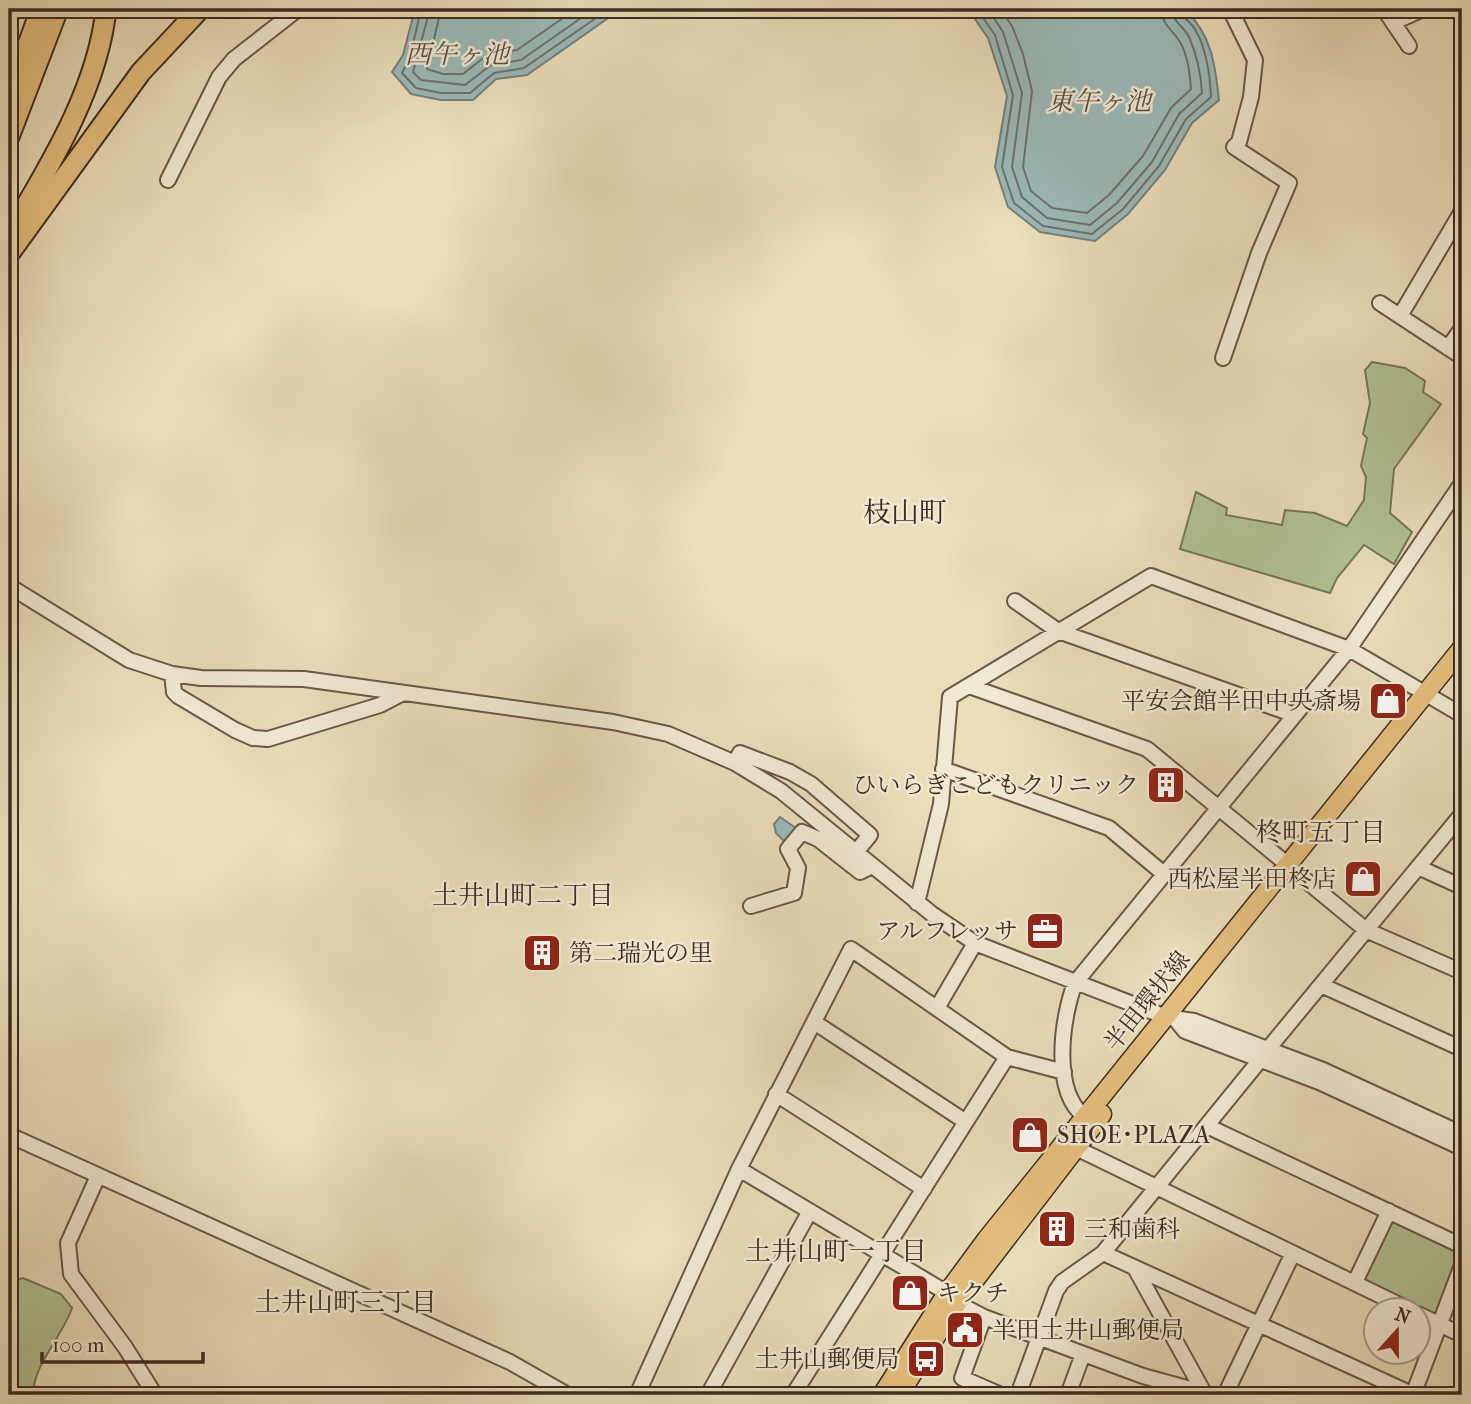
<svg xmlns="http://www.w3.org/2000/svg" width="1471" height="1404" font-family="'IM FELL French Canon','Noto Serif JP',serif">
<rect width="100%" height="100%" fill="#eadebb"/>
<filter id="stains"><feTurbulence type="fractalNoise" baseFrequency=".00286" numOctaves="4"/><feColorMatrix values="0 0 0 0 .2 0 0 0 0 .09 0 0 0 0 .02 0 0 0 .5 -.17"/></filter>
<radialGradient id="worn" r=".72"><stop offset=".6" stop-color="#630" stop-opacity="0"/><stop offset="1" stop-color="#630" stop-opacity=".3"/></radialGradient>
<!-- green -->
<path fill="#b1c294" stroke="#78765a" stroke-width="2" d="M1372,362L1405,368L1425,381L1423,392L1441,404L1394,469L1390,513L1412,532L1394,564L1364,545L1337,578L1330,593L1180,549L1196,492L1227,508L1226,515L1282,525L1285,510L1315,513L1347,526L1364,500L1366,477L1361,466L1367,438L1363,434L1370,403L1365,370Z
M1393,1219L1458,1249L1460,1254L1437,1313L1433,1314L1363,1280L1389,1221Z
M23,1278L61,1294L72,1308C62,1337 33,1365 33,1395H9V1282Z"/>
<!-- water -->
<path fill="#9bbab9" stroke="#76817c" stroke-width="2" d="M415,9H621L527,75L496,79L473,100H441L411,94L392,72L403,55Z
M968,9H1185C1212,36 1215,64 1219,100L1192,123L1165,170L1128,214L1095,241L1040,232L1008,207L995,167L1007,96L988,38Z
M780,817L796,828L797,833L786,843L776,833L774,824Z"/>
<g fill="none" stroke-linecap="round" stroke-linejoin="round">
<!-- shore -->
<path stroke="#6c726d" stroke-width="2" d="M421,9L410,57L402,73L416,88L441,93H470L494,73L524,68L609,9
M430,9L413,72L421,80L465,85L491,65L521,60L594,9
M441,9L427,69L443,74H463L487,55L517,50L576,9
M977,9L995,35L1013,95L1002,167L1014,203L1043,226L1092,234L1123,209L1159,166L1186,119L1211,97C1210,76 1207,50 1196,31C1192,22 1182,19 1181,9
M988,9L1003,32L1022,93L1012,167L1022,197L1047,218L1090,225L1117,203L1152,162L1179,114L1202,93C1201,75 1197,55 1189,37C1184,26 1173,23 1172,9
M1000,9L1012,26L1023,54L1032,91L1023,167L1031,191L1052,208L1087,213L1109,195L1143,156L1171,108L1191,89C1190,74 1187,51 1178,39C1170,28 1162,23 1161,9"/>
<defs>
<path id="minor" d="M1384,9L1409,46
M1394,22L1423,9
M168,180L219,77L234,59L298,9
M1380,303L1462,357
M1400,316L1462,211
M1448,348L1462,328
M1223,358L1259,253L1289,183L1234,147L1239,142L1251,97L1255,60L1230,9
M9,586L129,660L172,674L201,678L304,679L613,722L668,734L735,763L781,791L932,914L975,943L1166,1017L1194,1021L1323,1070L1462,1134
M1015,601L1058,631L1295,715
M172,674L174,692L178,696L235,730L253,738L268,739L380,705L403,693
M969,686L1147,749L1288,865
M735,763L740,753L790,772L811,784L870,835L856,852
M943,769L1109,828L1164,874
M1418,867L1462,887
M1297,873L1366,930L1462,972
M917,903L941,804L950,697L1151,576L1349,649L1462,715
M751,906L794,893L798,868L788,849L802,832L818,839L860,872L872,866
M1321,985L1462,1049
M937,1008L975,943
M1176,1020L1185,1031L1319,1082L1462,1148
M814,1022L966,1122
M1268,1049L1462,814
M776,1094L924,1189
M1085,1117C1051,1091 1062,1017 1075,983L1349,649L1462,483
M1207,1126L1462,1246
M9,1135L510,1362L568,1395
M1076,1148L1410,1310
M739,1169L947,1293
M98,1176L68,1243L71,1274L125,1347L155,1395
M1103,1253L1414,1395
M1135,1268L1203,1391
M1355,1282L1389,1211
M957,1303L984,1317L1143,1376L1212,1395
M1418,1314L1462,1335
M984,1317L962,1378L1001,1395
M637,1395L739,1169L851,949L1007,1057L1064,1072
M708,1395L810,1211
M793,1395L1007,1057
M1018,1395L1056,1291L1062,1282L1103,1253L1260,1060
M1068,1395L1083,1354
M1225,1395L1293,1253
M1413,1395L1462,1265"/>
<path id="major" d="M882,1395L947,1293L986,1240L1462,648
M899,1395L957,1303L1102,1114"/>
<path id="highway" d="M9,96L41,9
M9,137L58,9
M13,228C52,162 98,87 106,9
M9,254L141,72L200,9"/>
</defs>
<!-- minor casing -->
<use href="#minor" stroke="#695848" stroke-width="18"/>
<!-- major casing -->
<use href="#major" stroke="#3e2b21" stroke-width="21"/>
<!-- highway casing -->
<use href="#highway" stroke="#3e2b21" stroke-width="23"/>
<!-- minor -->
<use href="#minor" stroke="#f1ead3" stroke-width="14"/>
<!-- major -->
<use href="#major" stroke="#e5bf7e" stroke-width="18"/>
<!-- highway -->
<use href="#highway" stroke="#e5bf7e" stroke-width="19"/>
</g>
<!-- icons -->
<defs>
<symbol id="shop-square" viewBox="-11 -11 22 22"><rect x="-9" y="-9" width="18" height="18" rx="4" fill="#8f2418" stroke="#f1ead3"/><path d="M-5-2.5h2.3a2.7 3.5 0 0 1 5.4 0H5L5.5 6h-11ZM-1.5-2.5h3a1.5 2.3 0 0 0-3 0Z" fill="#fff"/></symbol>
<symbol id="building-square" viewBox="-11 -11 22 22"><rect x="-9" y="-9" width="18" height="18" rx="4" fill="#8f2418" stroke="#f1ead3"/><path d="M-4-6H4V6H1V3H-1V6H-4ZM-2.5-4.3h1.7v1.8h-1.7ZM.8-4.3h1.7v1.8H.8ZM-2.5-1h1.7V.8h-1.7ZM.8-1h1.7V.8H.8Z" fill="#fff"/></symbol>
<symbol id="office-square" viewBox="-11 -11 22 22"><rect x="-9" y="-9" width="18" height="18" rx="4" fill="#8f2418" stroke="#f1ead3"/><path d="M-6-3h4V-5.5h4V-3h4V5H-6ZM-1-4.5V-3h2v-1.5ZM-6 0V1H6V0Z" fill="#fff"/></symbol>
<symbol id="civic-square" viewBox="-11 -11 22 22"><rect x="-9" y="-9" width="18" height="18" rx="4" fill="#8f2418" stroke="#f1ead3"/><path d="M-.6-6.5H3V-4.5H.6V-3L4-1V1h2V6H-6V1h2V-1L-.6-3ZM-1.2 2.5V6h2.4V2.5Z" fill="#fff"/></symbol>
<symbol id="bus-square" viewBox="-11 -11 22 22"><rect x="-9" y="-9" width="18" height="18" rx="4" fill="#8f2418" stroke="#f1ead3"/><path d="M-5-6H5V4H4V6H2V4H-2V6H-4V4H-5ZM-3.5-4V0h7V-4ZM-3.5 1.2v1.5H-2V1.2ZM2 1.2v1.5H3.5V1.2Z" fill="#fff"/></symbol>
</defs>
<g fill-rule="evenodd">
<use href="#shop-square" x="1366" y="679" width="44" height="44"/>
<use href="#building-square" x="1144" y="763" width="44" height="44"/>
<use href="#shop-square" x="1341" y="857" width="44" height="44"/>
<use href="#office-square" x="1023" y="909" width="44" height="44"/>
<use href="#building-square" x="520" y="931" width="44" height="44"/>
<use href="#shop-square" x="1008" y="1113" width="44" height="44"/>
<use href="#building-square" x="1035" y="1207" width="44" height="44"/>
<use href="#shop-square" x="888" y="1271" width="44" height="44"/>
<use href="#civic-square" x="943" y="1308" width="44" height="44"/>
<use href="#bus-square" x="904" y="1337" width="44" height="44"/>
</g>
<g text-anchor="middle" stroke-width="5" stroke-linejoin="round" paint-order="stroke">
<!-- poi labels -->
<g font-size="24" fill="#3e2b21" stroke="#f1ead3" text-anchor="end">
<text x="1361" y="709">平安会館半田中央斎場</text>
<text x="1139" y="793">ひいらぎこどもクリニック</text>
<text x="1336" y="887">西松屋半田柊店</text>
<text x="1018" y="939">アルフレッサ</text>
<text x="569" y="961" text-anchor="start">第二瑞光の里</text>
<text x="1057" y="1143" text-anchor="start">SHOE･PLAZA</text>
<text x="1084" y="1237" text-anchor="start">三和歯科</text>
<text x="937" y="1301" text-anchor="start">キクチ</text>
<text x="992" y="1338" text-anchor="start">半田土井山郵便局</text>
<text x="899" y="1367">土井山郵便局</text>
</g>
<!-- street labels -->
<g font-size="24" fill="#3e2b21" stroke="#f1ead3">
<text transform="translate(1147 1001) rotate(-51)" y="8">半田環状線</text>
</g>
<!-- water labels -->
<g font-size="26" font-style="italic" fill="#554f47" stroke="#f1ead3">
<text x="457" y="63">西午ヶ池</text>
<text x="1099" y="110">東午ヶ池</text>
</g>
<!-- neighbourhood labels -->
<g font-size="26" fill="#3e2b21" stroke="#f1ead3">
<text x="1321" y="841">柊町五丁目</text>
<text x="523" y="904">土井山町二丁目</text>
<text x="836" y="1260">土井山町一丁目</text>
<text x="346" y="1311">土井山町三丁目</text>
</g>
<!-- quarter labels -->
<g font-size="28" fill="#3e2b21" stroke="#f1ead3">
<text x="905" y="522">枝山町</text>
</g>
</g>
<!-- margin -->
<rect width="1471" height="1404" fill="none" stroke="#eadebb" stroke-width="35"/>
<rect x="10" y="10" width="1450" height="1383" fill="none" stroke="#3e2b21" stroke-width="3.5"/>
<rect x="18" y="18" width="1436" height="1369" fill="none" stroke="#3e2b21" stroke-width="2"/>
<!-- north arrow -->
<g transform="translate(1397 1331) rotate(21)"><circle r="33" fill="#f1ead3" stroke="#a99e8c" stroke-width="2"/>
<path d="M0-5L12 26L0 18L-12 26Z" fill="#8f2418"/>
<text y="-10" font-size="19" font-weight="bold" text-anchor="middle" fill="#3e2b21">N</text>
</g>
<!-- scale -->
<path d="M42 1352v10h161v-10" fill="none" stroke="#3e2b21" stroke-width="3.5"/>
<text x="52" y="1352" font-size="21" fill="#3e2b21" stroke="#f1ead3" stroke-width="5" paint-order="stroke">100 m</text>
<rect width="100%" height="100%" filter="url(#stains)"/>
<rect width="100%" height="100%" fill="url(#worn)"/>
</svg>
